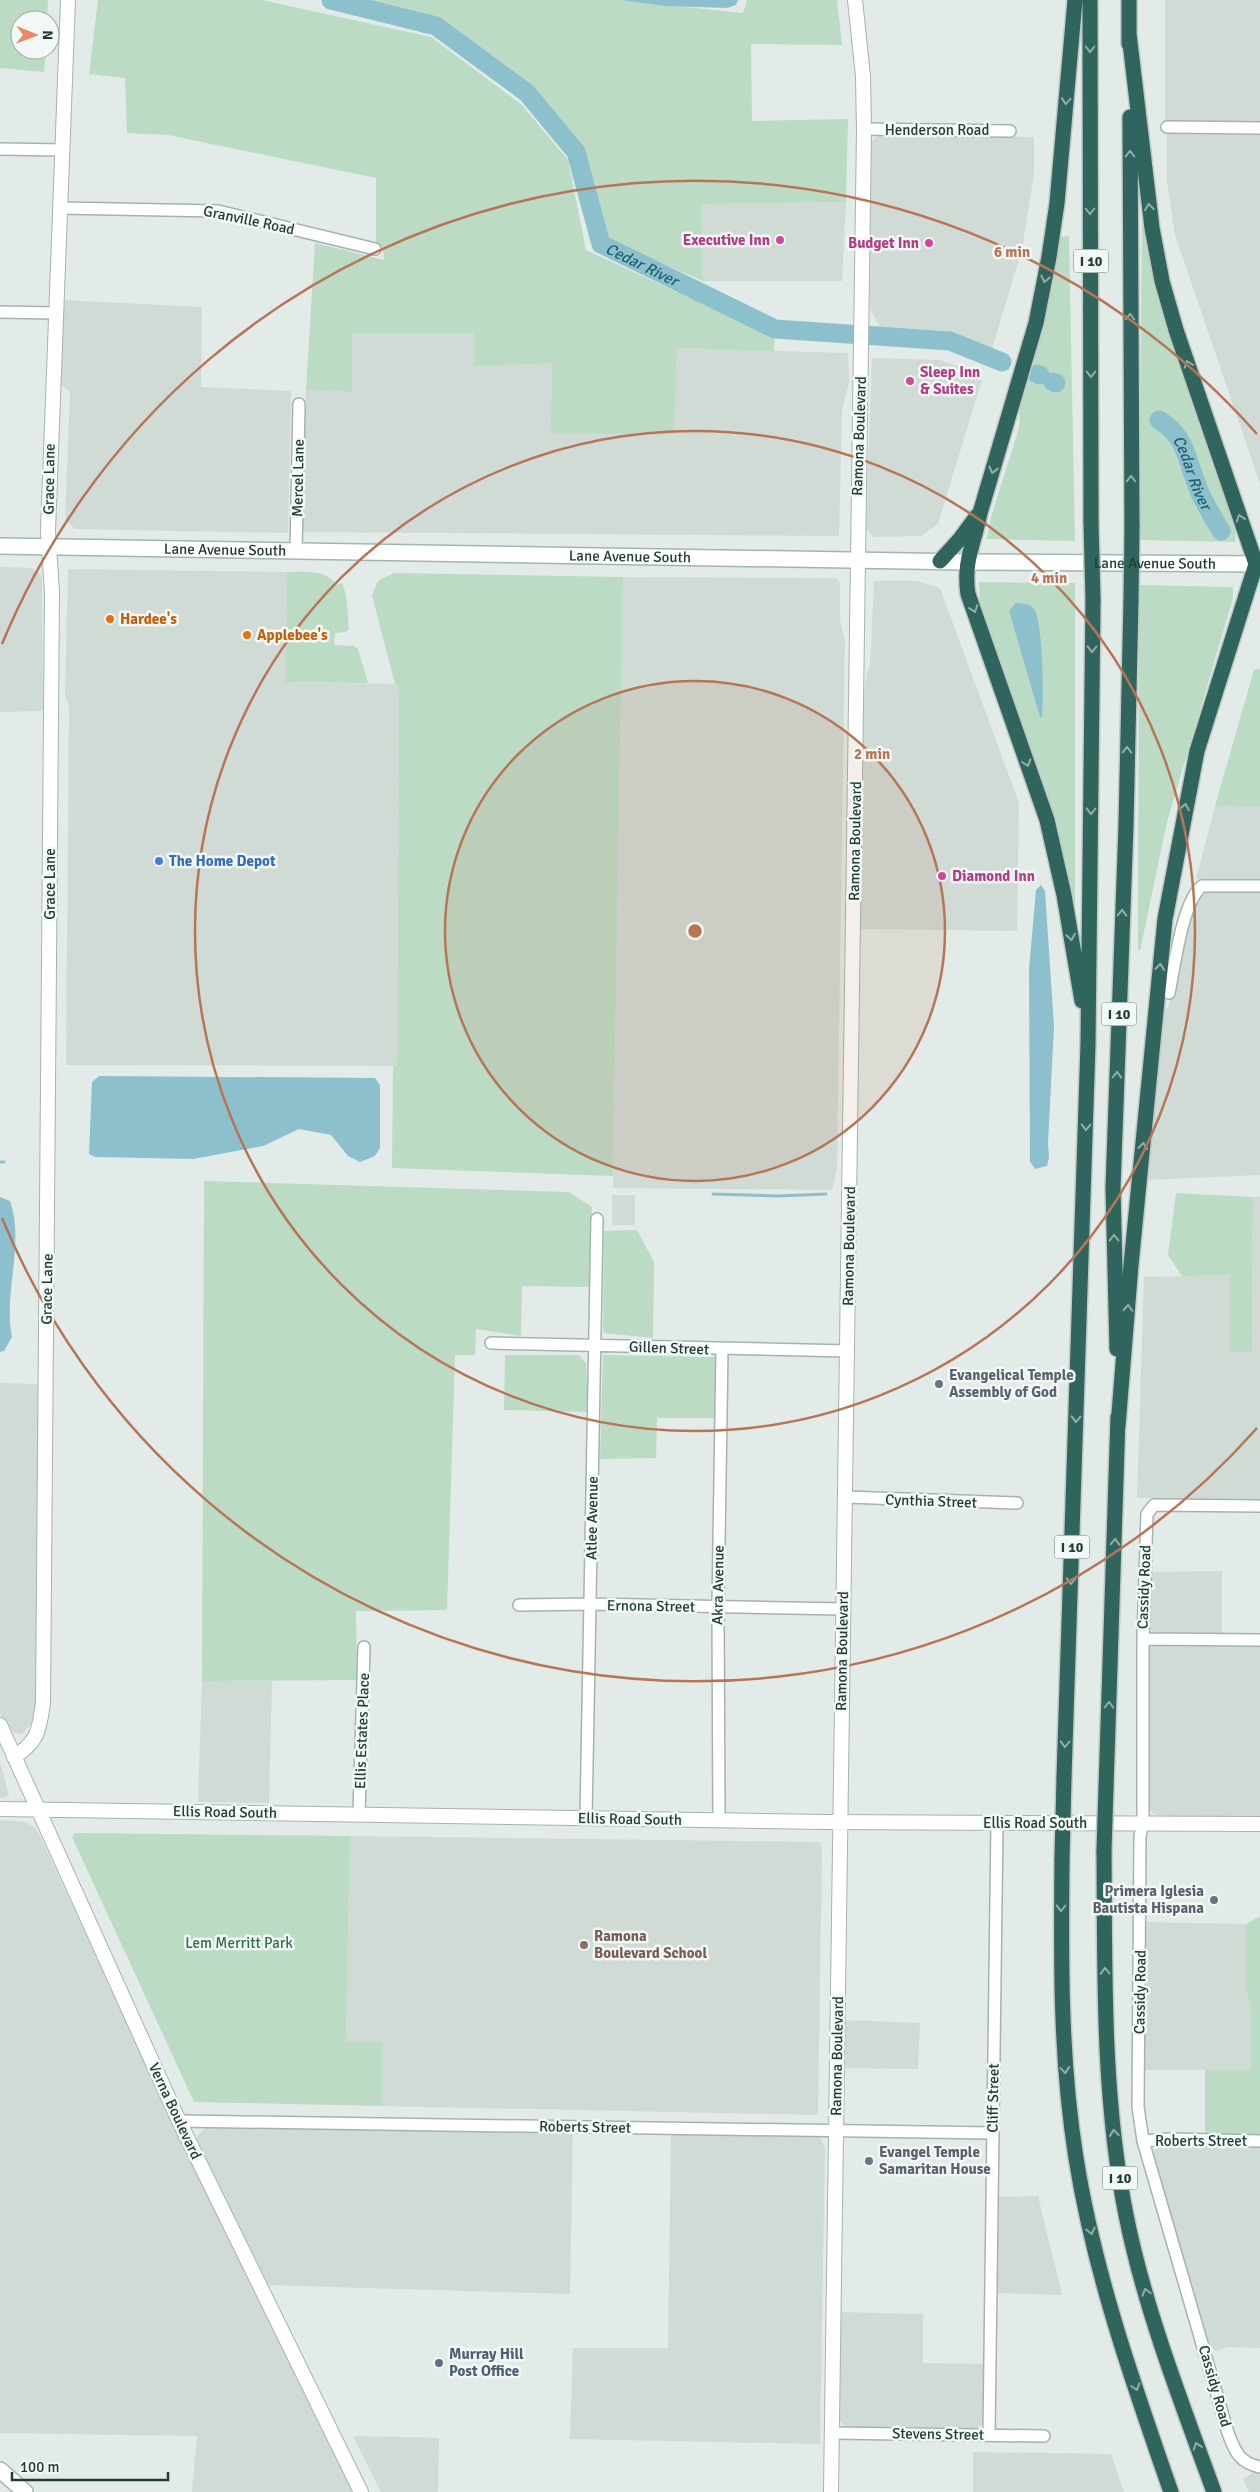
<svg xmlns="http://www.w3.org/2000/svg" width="1260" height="2492" font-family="Signika,sans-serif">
<rect width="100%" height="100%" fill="#e2ebe7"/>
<!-- built -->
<path fill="#d0dbd6" d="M1165,0H1260V123H1165Z
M1167,134L1260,135V484L1175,235L1167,181Z
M878,135L1034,137V174L1022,249L992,349L947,331L880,327L870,309L871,142Z
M846,202L842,281H703L701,204Z
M62,300L202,307L201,387L291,391L288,533L75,529L65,519L70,392L58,382Z
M352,333H475V366L552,362V434L677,348L848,353L849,382L842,409L839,536L301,532L306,390L352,392Z
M872,358L940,360L983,376L938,524L921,536L873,537L866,528Z
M0,567L32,568L42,576L43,711L0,712Z
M68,569L287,572L285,682L399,684L397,1066L66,1065L69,707L65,695Z
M623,577L836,578L840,583V620L845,641L837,1168L832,1190L613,1188Z
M874,581H917L940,588L1019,803L1017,931L859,929L863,705L867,672L870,666Z
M1215,806L1260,807V879H1196Z
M1260,890V1175L1145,1180L1149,1030L1169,1006L1188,917L1203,891Z
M635,1195V1225H612V1195Z
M1253,1197H1260V1499L1137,1498L1144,1277L1230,1275V1352H1252Z
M0,1383L39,1384L37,1705L31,1724L22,1734L8,1731L0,1712Z
M1222,1571V1636L1156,1635L1149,1628L1150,1572Z
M1157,1643L1260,1644V1817H1162L1151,1812L1148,1803V1649Z
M202,1681H272L269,1803L198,1802Z
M0,1762L9,1795L4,1798H0Z
M0,1820L25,1822L34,1827L39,1834L170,2116L354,2492H192L197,2436L0,2433Z
M350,1836L820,1842L822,1848L818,2115L382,2106V2042H346Z
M1144,1922L1246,1924V1991L1251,2009V2070H1143Z
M843,2020L920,2023L918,2069L842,2068Z
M211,2127L573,2130L570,2294L264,2285L198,2147L196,2139L199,2134L205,2128Z
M671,2133L819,2135L825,2147L820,2444L570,2439L573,2348H668Z
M1159,2145H1260V2348L1228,2347L1216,2351L1210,2347L1154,2156V2150Z
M1038,2196L1062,2295L995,2293L996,2197Z
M838,2312L923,2314V2363L985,2364L984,2421L980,2427L973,2430L849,2428L840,2422L836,2414Z
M353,2436L439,2438L438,2492H381Z
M973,2452L1111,2454L1124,2492H973Z
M1254,2472H1260V2492H1249L1243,2479Z"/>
<!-- green -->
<path fill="#bcdbc5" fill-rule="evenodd" d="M0,0H48L47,20H20V50H46L44,72L0,68Z
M98,0H262L431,37L522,105L568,160L586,250L775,337L774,351L677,348L674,434H551L552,363L475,366L474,333H352V392L306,390L315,243L384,260L383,247L376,244V178L168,135L127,133L125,78L89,74Z
M360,0H620L743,13L747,0H837L842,45L751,44L752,121L848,119L846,202L701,204L703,281L608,240L581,149L531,89L438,18Z
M1142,211L1236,526L1235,542L1139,540Z
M1069,236L1075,541L987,539L991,517L1019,428L1021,387L1050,285L1061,237Z
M287,572C306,572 325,569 337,585L342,583L346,595L349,629L345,632L335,633L334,645L353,646L358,649L368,683L285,682Z
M394,573L623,577L613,1176L392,1168L393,1066H397L399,685L395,684L372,595L378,581Z
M979,582L1075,583V919L980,607ZM1009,611L1038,617L1043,703L1042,718Z
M1139,585L1233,587V598L1167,822L1140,951L1138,949Z
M1260,669V807L1215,806L1254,670Z
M204,1181L569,1192L592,1207L590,1287L522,1286L521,1336L476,1329L475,1355H455L447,1610L356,1611L357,1680L202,1681Z
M1176,1193L1253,1197L1252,1352H1230V1275L1182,1276L1168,1255Z
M637,1230L654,1262L653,1338L604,1333L603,1327L604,1231Z
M505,1355H579L586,1363L588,1412L504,1410Z
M603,1355L715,1357L718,1362L717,1418H657L656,1458L600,1459Z
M75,1833L350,1836L346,2042H382V2106L194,2102L72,1837Z
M1260,1916V2134L1205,2136V2070H1251V2009L1246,1991V1924Z"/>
<!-- water -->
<path fill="#8cc0cd" d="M620,0H738L736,5L727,8L666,6Z
M1016,603C1023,604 1029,603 1034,609C1043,620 1044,700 1042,718L1040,717L1009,611Z
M1041,885L1045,891L1054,1026L1048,1143L1049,1158L1047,1166L1035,1169L1030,1162L1029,969L1036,890Z
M99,1076L375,1078L380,1085V1148L375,1156L360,1162L348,1156L331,1135L299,1129L263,1146L193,1159L95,1157L89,1154L92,1082Z
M0,1197L10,1201C25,1244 3,1292 12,1337L4,1351L0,1352Z"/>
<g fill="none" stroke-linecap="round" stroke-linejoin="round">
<!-- stream -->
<path stroke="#8cc0cd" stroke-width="3" d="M0,1162H4
M713,1194L778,1196L826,1194"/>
<!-- river -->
<g stroke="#8cc0cd" stroke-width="19">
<path id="s1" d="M331,0L436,26L527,93L576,152L601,244L775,329L950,341L1002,362"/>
<path d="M1037,374L1040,375"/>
<path d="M1053,382L1056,383"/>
<path id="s2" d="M1159,420C1188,437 1187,464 1200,493C1206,506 1214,519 1221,531"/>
</g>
<defs>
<path id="minor" d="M1167,127L1260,128
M864,129L1010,131
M0,149L63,150
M60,208L218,211L375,249
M0,312L56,313
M296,552L299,404
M1169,993C1175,965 1182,902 1202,886H1260
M491,1343L848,1351
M845,1497L1017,1503
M1260,1506L1154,1505L1147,1514L1143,1639V1823L1140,1836L1138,2107L1143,2141L1228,2433C1235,2452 1240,2463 1260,2467
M519,1605L591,1604L843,1609
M1143,1639L1260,1640
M359,1814L364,1647
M586,1818L597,1219
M719,1820L718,1607L722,1349
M179,2121L992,2133
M1143,2141L1169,2139L1260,2141
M833,2433L1044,2436
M989,2434L997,1823"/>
<path id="tertiary" d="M0,1725L179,2121L361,2492
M14,1757C39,1741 39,1730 43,1703L52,592L48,531L68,0
M0,1809L826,1822L1260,1824
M831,2492L864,129L863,76L855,0"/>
<g id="secondary">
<path id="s3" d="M0,546L966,562L1260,564"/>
<path d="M0,2470L25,2492"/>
</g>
<path id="motorway" d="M1075,0L1057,203L1049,257L1036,323L980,513C974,544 963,562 968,594L1047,820L1064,895L1082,1001
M1090,0L1091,522
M1129,0V44
M1130,117L1132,528
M940,561L960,539L977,516
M1117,1349L1113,1188L1126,825L1131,601
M1118,1426L1131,1265L1165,919L1197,751L1256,564L1176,330L1162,281L1152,228L1129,34
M1064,1777L1088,1044L1093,600
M1106,1788L1118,1417
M1104,1850C1105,1972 1102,2095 1126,2215C1145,2310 1181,2401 1214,2492
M1062,1859C1061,1959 1060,2058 1076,2158C1094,2272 1133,2383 1171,2492"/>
</defs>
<!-- minor casing -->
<use href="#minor" stroke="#a5b3ae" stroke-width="14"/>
<!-- tertiary casing -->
<use href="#tertiary" stroke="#a5b3ae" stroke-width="16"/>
<!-- secondary casing -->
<use href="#secondary" stroke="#a1b6af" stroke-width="18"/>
<!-- motorway casing -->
<use href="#motorway" stroke="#c1c8c6" stroke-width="18"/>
<!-- minor -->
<use href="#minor" stroke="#fff" stroke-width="11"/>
<!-- tertiary -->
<use href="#tertiary" stroke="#fff" stroke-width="14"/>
<!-- secondary -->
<use href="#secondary" stroke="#fff" stroke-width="15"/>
<!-- motorway -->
<use href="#motorway" stroke="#30655d" stroke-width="15"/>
<defs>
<path id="motorway-bridge" d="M1091,522L1093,600
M1131,601L1132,528
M1104,1850L1106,1788
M1062,1859L1064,1777"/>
</defs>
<!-- motorway-bridge casing -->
<use href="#motorway-bridge" stroke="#c1c8c6" stroke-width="18" stroke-linecap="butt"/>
<!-- motorway-bridge -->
<use href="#motorway-bridge" stroke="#30655d" stroke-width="15"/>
</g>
<!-- one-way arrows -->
<defs><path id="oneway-chevron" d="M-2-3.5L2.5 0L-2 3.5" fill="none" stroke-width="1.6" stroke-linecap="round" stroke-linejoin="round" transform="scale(1.25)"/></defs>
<g stroke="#91aea9">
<use href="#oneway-chevron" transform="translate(1090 49) rotate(90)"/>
<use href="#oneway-chevron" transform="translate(1066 101) rotate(95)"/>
<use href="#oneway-chevron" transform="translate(1130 154) rotate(-90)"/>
<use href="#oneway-chevron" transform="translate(1149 207) rotate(-97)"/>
<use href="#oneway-chevron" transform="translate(1090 211) rotate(90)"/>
<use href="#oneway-chevron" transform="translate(1045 279) rotate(102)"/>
<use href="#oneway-chevron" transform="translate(1130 317) rotate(-90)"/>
<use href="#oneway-chevron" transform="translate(1188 364) rotate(-109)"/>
<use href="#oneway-chevron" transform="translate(1091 374) rotate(90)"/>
<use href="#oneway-chevron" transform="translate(993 470) rotate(104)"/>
<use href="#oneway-chevron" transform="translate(1131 479) rotate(-90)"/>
<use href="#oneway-chevron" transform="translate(1240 518) rotate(-109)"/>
<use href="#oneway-chevron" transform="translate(974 609) rotate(70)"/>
<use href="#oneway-chevron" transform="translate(1092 649) rotate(91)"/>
<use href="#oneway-chevron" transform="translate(1127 750) rotate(-89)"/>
<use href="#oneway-chevron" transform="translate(1027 763) rotate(72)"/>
<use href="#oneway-chevron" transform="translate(1185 807) rotate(-79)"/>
<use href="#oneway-chevron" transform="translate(1091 811) rotate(91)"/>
<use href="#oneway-chevron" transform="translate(1122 913) rotate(-88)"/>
<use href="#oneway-chevron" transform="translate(1071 937) rotate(81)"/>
<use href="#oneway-chevron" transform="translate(1160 967) rotate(-84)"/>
<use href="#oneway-chevron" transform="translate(1117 1075) rotate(-88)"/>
<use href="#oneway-chevron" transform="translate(1086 1127) rotate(92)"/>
<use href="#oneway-chevron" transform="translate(1143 1146) rotate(-84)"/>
<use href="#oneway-chevron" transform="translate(1114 1238) rotate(-91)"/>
<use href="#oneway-chevron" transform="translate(1128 1308) rotate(-86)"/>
<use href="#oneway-chevron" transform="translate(1076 1419) rotate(92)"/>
<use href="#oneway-chevron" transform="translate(1115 1542) rotate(-88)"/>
<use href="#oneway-chevron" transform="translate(1071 1581) rotate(92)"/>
<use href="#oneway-chevron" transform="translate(1109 1705) rotate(-88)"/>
<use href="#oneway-chevron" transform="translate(1065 1744) rotate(92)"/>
<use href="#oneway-chevron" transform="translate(1061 1908) rotate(91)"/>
<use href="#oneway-chevron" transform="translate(1105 1971) rotate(-91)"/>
<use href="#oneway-chevron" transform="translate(1065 2070) rotate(85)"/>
<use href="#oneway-chevron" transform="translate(1114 2133) rotate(-96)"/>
<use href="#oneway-chevron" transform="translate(1091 2231) rotate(77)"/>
<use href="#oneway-chevron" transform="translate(1146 2292) rotate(-106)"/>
<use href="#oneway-chevron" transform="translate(1136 2387) rotate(72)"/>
<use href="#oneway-chevron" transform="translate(1197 2446) rotate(-110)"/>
</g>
<!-- distance rings -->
<circle cx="695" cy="931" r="250" fill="#b87556" fill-opacity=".12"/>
<g fill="none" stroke="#b87556" stroke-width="2.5">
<circle cx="695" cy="931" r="250"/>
<circle cx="695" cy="931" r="500"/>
<path d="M1257 1428A750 750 0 0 1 2 1218M2 644A750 750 0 0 1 1257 434"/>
</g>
<!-- markers -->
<g fill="#d1479c" stroke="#f2f8f5" stroke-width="2">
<circle cx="780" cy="240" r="5"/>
<circle cx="929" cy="243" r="5"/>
<circle cx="910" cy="381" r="5"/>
<circle cx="942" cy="876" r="5"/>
</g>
<g fill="#e8710a" stroke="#f2f8f5" stroke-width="2">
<circle cx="110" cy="619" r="5"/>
<circle cx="247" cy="635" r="5"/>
</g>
<circle fill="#3f7fe0" stroke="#f2f8f5" stroke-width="2" cx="159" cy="861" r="5"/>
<g fill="#6b7280" stroke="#f2f8f5" stroke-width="2">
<circle cx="939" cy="1384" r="5"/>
<circle cx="1214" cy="1900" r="5"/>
<circle cx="869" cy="2161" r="5"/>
</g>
<circle fill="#8d6e63" stroke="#f2f8f5" stroke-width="2" cx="584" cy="1945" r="5"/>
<circle fill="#5c6f8a" stroke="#f2f8f5" stroke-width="2" cx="439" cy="2363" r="5"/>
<g text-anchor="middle" stroke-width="5" stroke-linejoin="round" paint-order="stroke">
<!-- shield labels -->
<g fill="#f2f8f5" stroke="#61746f" stroke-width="1">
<rect x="1073.5" y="249.5" width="35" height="23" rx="4"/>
<rect x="1101.5" y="1002.5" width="35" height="23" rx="4"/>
<rect x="1054.5" y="1535.5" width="35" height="23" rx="4"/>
<rect x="1102.5" y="2166.5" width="35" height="23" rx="4"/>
</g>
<g font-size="14" font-weight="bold" fill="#233b35">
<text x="1091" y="266">I 10</text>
<text x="1119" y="1019">I 10</text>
<text x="1072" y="1552">I 10</text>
<text x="1120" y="2183">I 10</text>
</g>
<!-- street labels -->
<g font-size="15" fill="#233b35" stroke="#f2f8f5">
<text x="937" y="135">Henderson Road</text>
<text transform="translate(249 220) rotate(12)" y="5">Granville Road</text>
<text transform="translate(859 436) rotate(-88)" y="5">Ramona Boulevard</text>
<text transform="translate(298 478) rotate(-89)" y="5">Mercel Lane</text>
<text transform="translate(49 479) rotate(-89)" y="5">Grace Lane</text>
<text dy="5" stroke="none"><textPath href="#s3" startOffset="225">Lane Avenue South</textPath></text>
<text dy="5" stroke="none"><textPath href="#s3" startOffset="630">Lane Avenue South</textPath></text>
<text dy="5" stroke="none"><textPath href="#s3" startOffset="1155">Lane Avenue South</textPath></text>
<text transform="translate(855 841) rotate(-89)" y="5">Ramona Boulevard</text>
<text transform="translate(50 884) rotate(-90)" y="5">Grace Lane</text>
<text transform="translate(849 1246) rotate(-89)" y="5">Ramona Boulevard</text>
<text transform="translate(47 1289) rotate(-89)" y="5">Grace Lane</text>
<text transform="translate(669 1348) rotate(2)" y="5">Gillen Street</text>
<text transform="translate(931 1501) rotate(2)" y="5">Cynthia Street</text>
<text transform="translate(592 1518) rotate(-89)" y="5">Atlee Avenue</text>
<text transform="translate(718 1585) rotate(-89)" y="5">Akra Avenue</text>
<text transform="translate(1144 1587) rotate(-88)" y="5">Cassidy Road</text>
<text transform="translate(651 1606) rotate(1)" y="5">Ernona Street</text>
<text transform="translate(842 1651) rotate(-89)" y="5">Ramona Boulevard</text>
<text transform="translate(362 1731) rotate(-88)" y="5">Ellis Estates Place</text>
<text transform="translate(225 1812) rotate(1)" y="5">Ellis Road South</text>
<text transform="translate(630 1819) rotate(1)" y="5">Ellis Road South</text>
<text x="1035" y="1828">Ellis Road South</text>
<text transform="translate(1140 1992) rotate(-89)" y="5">Cassidy Road</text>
<text transform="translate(837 2056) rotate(-89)" y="5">Ramona Boulevard</text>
<text transform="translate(993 2098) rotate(-89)" y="5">Cliff Street</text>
<text transform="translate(175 2111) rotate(65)" y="5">Verna Boulevard</text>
<text transform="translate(585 2127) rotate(1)" y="5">Roberts Street</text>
<text x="1201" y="2146">Roberts Street</text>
<text transform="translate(1215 2386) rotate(74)" y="5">Cassidy Road</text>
<text transform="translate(938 2434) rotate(1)" y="5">Stevens Street</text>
</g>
<!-- hotel labels -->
<g font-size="15" font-weight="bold" fill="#b23c85" stroke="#f2f8f5" text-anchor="end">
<text x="770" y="245">Executive Inn</text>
<text x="919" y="248">Budget Inn</text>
<text x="920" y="377" text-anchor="start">Sleep Inn<tspan x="920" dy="17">&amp; Suites</tspan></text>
<text x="952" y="881" text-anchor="start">Diamond Inn</text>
</g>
<!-- food labels -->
<g font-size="15" font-weight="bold" fill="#c56008" stroke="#f2f8f5" text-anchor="start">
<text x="120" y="624">Hardee's</text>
<text x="257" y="640">Applebee's</text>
</g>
<!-- shop labels -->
<g font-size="15" font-weight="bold" fill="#366cbe" stroke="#f2f8f5" text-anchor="start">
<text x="169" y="866">The Home Depot</text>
</g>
<!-- worship labels -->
<g font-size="15" font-weight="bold" fill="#5b616d" stroke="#f2f8f5" text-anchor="start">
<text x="949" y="1380">Evangelical Temple<tspan x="949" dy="17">Assembly of God</tspan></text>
<text x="1204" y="1896" text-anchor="end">Primera Iglesia<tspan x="1204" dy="17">Bautista Hispana</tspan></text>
<text x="879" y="2157">Evangel Temple<tspan x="879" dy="17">Samaritan House</tspan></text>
</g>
<!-- education labels -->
<g font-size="15" font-weight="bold" fill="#785e54" stroke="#f2f8f5" text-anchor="start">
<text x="594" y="1941">Ramona<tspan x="594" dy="17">Boulevard School</tspan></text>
</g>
<!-- park labels -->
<g font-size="15" fill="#2f6f4b" stroke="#f2f8f5">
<text x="239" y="1948">Lem Merritt Park</text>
</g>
<!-- service labels -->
<g font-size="15" font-weight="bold" fill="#4e5e75" stroke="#f2f8f5" text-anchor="start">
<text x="449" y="2359">Murray Hill<tspan x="449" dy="17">Post Office</tspan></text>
</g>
<!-- water labels -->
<g font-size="16" font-style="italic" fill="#206273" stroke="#f2f8f5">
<text dy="6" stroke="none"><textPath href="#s1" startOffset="439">Cedar River</textPath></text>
<text dy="6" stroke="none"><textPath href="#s2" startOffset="64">Cedar River</textPath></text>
</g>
</g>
<circle cx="695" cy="931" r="8" fill="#b87556" stroke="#f2f8f5" stroke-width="2.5"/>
<g font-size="15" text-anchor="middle" font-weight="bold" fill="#b87556" stroke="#f2f8f5" stroke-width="5" stroke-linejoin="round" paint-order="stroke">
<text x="1012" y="257">6 min</text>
<text x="1049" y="583">4 min</text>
<text x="872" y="759">2 min</text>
</g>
<!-- north arrow -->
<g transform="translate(35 35) rotate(91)"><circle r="24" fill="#f2f8f5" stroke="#9faca8"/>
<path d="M0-4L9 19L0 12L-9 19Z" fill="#ea8861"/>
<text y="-8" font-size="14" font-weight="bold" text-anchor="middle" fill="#233b35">N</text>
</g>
<!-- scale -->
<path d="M12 2472v8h156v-8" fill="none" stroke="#233b35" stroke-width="2.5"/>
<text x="20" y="2472" font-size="15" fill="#233b35" stroke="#f2f8f5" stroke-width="4" paint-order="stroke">100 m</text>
</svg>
